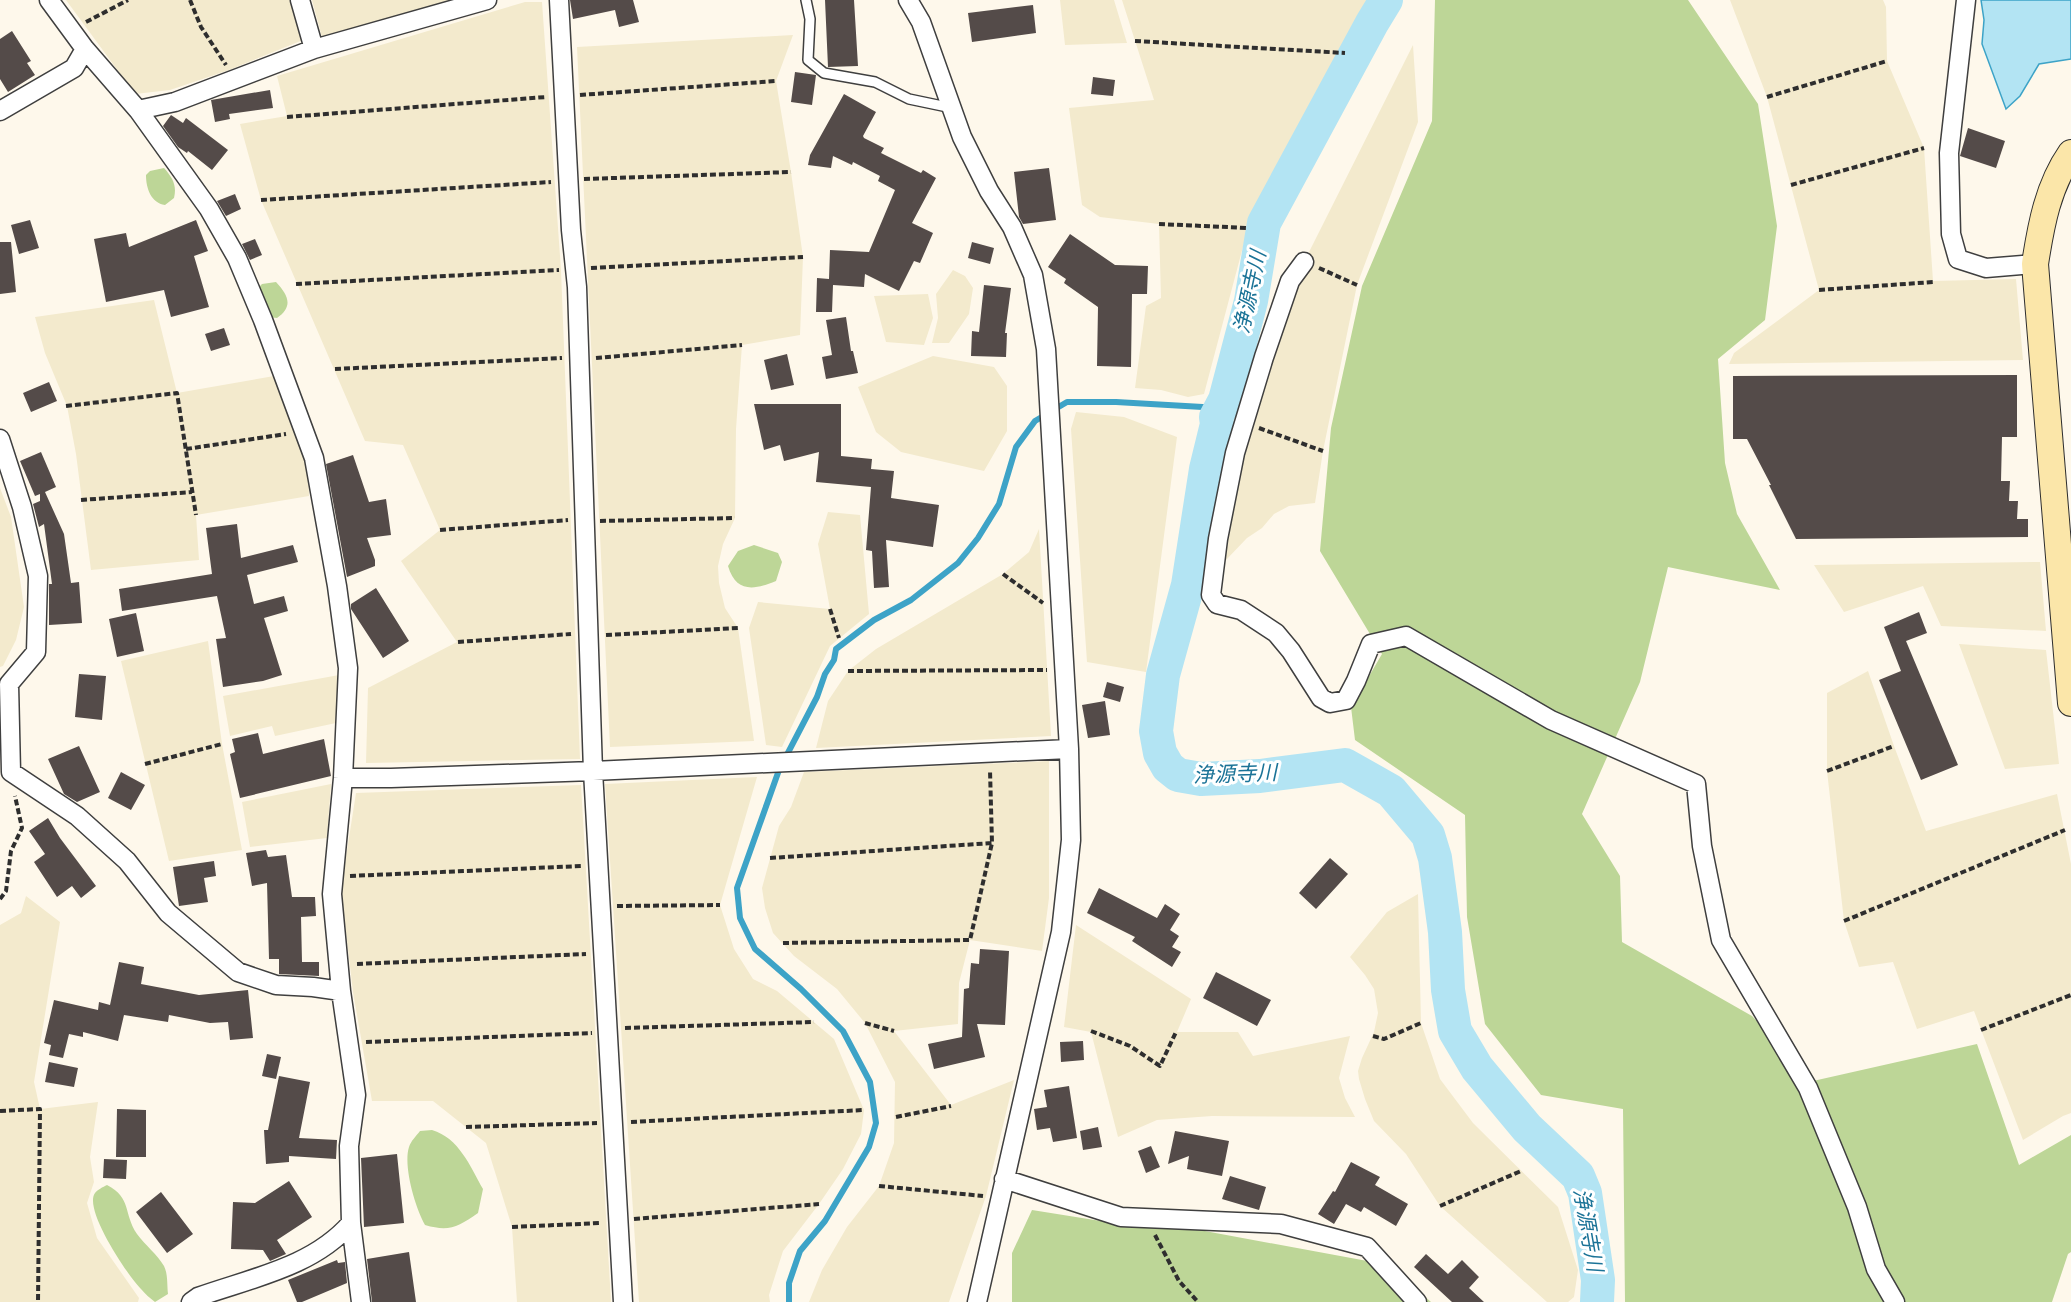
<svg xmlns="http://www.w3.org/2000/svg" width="2071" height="1302" font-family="'IBM Plex Serif','Noto Sans JP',serif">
<rect width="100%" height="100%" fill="#fef8eb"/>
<!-- farmland -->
<path fill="#f3eacd" d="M66,0H291L303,40L229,70L170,90L135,94Z
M312,0H452L323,41Z
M1060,0H1114L1127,43L1065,45Z
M1122,0H1374L1248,228L1204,394L1188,397L1161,390L1135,388L1146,306L1161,298L1159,224L1100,217L1082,205L1069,108L1154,100Z
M1730,0H1883L1886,7L1887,61L1924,148L1933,281L2016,279L2023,360L1729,364L1734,353L1819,290L1767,97Z
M525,2H542L561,270L580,759L366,763L368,688L457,642L401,561L440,530L403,445L365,441L261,200L240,124L287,116L277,76Z
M793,35L776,81L791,172L803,257L800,335L742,345L736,429L735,518L723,544L718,566L719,583L725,608L738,628L754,741L610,747L577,47Z
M1413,45L1418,122L1357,285L1323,451L1315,503L1289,506L1274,514L1262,528L1247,538L1226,560L1222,534L1251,425L1304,262Z
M953,270L965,276L973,288L969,314L949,343H932L938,318L936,294Z
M928,294L933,318L924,345L886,342L874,296Z
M154,300L177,393L274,376L308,467L309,496L196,515L199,560L91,570L76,454L67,406L45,353L35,317Z
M933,356L994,367L1007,386V431L984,471L901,452L876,432L858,387Z
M1076,412L1124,417L1177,437L1146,672L1087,662L1071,429Z
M0,488L11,517L24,607L16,640L3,666L0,667Z
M828,512L860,515L869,614L830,646L782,747L766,745L749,628L758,602L830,609L818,544Z
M1039,529L1051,736L816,748L828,701L848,671L876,649L1003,574L1029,552Z
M2040,562L2046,631L1941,626L1923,586L1844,612L1814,565Z
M208,641L222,744L242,850L169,861L121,661Z
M1959,644L2046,650L2059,764L2005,769Z
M1868,671L1894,746L1926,831L2057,794L2071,864V1113L2063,1116L2023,1140L1974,1011L1917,1029L1893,962L1859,967L1844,921L1827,771V693Z
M339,675L336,723L275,736L272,726L230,736L223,696Z
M1049,761V898L1042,951L970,940L959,983L958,1024L894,1031L951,1105L1014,1080L986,1196L949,1302H809L822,1270L847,1227L879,1186L894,1143L895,1082L865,1023L837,989L794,956L773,933L765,908L762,888L779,826L791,807L804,772Z
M757,777L720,905L734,949L753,979L777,991L834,1039L864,1110L861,1134L843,1169L819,1204L783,1251L769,1295L770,1302H639L605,784Z
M331,784L327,838L250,847L242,802Z
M581,785L611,1302H517L512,1227L486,1143L433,1101H372L353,992L341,889L356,793Z
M1418,894L1421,1023L1440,1079L1473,1123L1558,1207L1578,1270L1574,1297L1568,1302H1547L1440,1206L1406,1154L1374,1121L1365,1099L1359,1079L1358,1071L1362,1058L1374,1032L1378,1013L1374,989L1365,975L1350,957L1387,912Z
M26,896L60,922L34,1082L40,1109L98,1102L90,1157L94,1182L87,1203L97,1238L139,1298L138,1302H0V925L21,913Z
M1076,925L1191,999L1177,1032H1238L1253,1056L1350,1036L1339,1078L1345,1098L1355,1117L1212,1116L1157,1120L1118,1137L1091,1032L1064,1027Z"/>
<!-- forest -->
<path fill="#bdd697" d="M1435,0H1688L1758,104L1777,226L1765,320L1718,359L1725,463L1737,514L1780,590L1668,567L1640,682L1582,814L1620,876L1622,942L1752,1016L1813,1081L1977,1044L2019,1165L2071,1135V1252L2068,1254L2052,1302H1625L1623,1109L1541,1095L1485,1024L1467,917L1465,815L1355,740L1351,707L1382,654L1320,551L1331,428L1362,286L1432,121Z
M164,168C173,178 177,186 174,198L165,205C151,203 146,188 146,175L150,171Z
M276,282C288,295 294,306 277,318L269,317L258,288L262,284Z
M754,545L778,553L782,562L776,581C754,590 736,593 728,566L738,551Z
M432,1130C459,1138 470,1166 483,1189L478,1213C458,1227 449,1232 425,1225C415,1207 403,1166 409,1147C411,1141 416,1136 420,1131Z
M107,1185C132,1198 123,1213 137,1234C145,1245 157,1254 164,1266C168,1274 167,1285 168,1294L155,1302C150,1298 145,1294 141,1289C128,1276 83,1209 95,1193C97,1190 103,1187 107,1185Z
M1032,1210L1107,1222L1194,1229L1389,1265L1431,1302H1012V1253Z"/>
<!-- water -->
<path fill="#b3e4f3" stroke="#3da3c7" stroke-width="1.5" d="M1981,0H2071V59L2039,64L2020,96L2006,109L1982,44L1984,20Z"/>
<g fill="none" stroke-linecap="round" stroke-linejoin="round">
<!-- stream -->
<path stroke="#3da3c7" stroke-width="6" d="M789,1302V1283L800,1251L825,1221L869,1147L876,1123L870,1082L843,1031L801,989L755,949L740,918L737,888L779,770L817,697L825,674L834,660L836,649L874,620L911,600L958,563L978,538L999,504L1016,447L1035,421L1067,402H1116L1220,408"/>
<!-- river -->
<path stroke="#b3e4f3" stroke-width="34" d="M1386,0L1372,23L1264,223L1251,301L1225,400L1216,417L1217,424L1206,469L1188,585L1163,675L1156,731L1160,753L1168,767L1178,775L1201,779L1260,776L1345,765L1391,791L1428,835L1435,858L1445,932L1448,990L1455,1031L1477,1068L1527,1128L1578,1176L1585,1193L1598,1280L1597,1302"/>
</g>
<!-- building -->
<path fill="#544b49" d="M570,0H633L639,22L619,27L615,10L573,19Z
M825,0H854L858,66L828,67Z
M1033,5L1036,33L972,42L968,13Z
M12,31L31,61L27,63L35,75L8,92L0,79V39Z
M795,72L816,75L812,105L791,102Z
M1093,77L1115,80L1113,96L1091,94Z
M270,90L273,108L229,114L230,119L215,122L211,100Z
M844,94L876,112L863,136L864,138L884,148L881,153L921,173L923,170L936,178L912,223L933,233L920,263L914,261L899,291L865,274L864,287L833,285L832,312H816L817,278L829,279L830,250L869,252L895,190L878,181L880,176L853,162L852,165L833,156L831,168L808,165L810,155Z
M171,115L183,123L186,118L228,150L212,170L188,151L187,153L178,147L163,126Z
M1968,128L2005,141L1996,168L1960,156Z
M1049,168L1056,220L1023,224L1019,217L1014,172Z
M235,194L241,209L226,216L217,201Z
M30,220L39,248L19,254L11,225Z
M196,220L208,251L194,256L209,307L171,317L164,290L106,302L94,239L126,233L129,247Z
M1070,234L1115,265L1148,266L1147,294H1132L1131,367L1097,366L1098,307L1064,283L1066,279L1048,267Z
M255,239L262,255L250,260L242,244Z
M0,242H11L16,292L0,294Z
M972,242L994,248L990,264L968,258Z
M984,285L1011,288L1005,333H1007L1006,357L971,356L972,331L979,332Z
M846,317L851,351H853L858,373L826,379L822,357L832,355L826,320Z
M224,328L230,345L211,351L205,334Z
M787,354L794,385L771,390L764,360Z
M2017,375V437H2002L2001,481H2010L2009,501H2018L2017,519H2028V537L1796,539L1769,485H1771L1747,439H1733V376Z
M49,382L57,401L31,412L23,393Z
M754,404H841V456L872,459L871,469L894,471L891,498L939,505L933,547L886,540L889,587L874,588L872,551L866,550L871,487L816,482L819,452L784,461L780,445L764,450Z
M41,452L56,487L45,492L64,534L71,583L79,582L82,623L49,625V584H52L44,524L39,527L33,504L40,501V494L35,496L20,461Z
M353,455L369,502L386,499L391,535L367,538L375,560V566L347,577L326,464Z
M237,524L241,558L293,545L298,562L247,575L254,604L284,596L288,611L264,618L282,675L263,681L223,687L216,639L226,638L217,596L122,611L119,589L212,574L206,528Z
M376,588L409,641L383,658L351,609V604Z
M1919,612L1927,633L1906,641L1958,765L1921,780L1879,680L1901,671L1884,627Z
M136,613L144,651L117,657L109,619Z
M79,674L106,676L102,720L75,717Z
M1107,682L1124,687L1120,702L1103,697Z
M1105,701L1110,735L1088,738L1082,705Z
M258,733L263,754L324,739L331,776L240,798L230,754L235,752L232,739Z
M79,746L100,792L77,802L64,794L48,759Z
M121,772L145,785L131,810L108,798Z
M48,818L60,838L96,886L81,898L72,886L57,897L34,862L45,854L29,831Z
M266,850L268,857L286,855L292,897H315L316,916L301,917L302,962H319V976L279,974V959H269L267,883L252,886L246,853Z
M1330,858L1348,874L1316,909L1299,893Z
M214,861L216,876L204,878L208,902L179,906L173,867Z
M1099,888L1157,918L1165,904L1180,914L1170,930L1179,936L1172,947L1181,952L1172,967L1132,941L1135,937L1087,913Z
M980,949L1009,951L1005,1025L977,1024L985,1057L934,1069L928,1044L962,1037L964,989L969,988L971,963L979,964Z
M119,962L144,967L141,984L199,995L248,990L253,1038L230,1040L228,1022L210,1023L169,1015L168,1022L124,1015L118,1041L83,1032V1037L69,1034L63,1058L49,1055L51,1045L44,1043L54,1000L98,1010L99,1002L110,1005Z
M1216,972L1271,1000L1257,1026L1203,998Z
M1083,1041L1084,1060L1061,1062L1060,1042Z
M267,1054L281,1057L276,1079L262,1076Z
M49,1062L78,1068L74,1087L45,1082Z
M279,1076L310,1082L299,1138L337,1140L336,1159L289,1156V1162L266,1164L264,1130H268Z
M1069,1086L1077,1138L1053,1142L1050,1128L1037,1130L1034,1109L1047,1107L1044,1090Z
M117,1109L146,1110V1157H116Z
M1098,1127L1102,1147L1083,1150L1080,1131Z
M1175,1131L1229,1141L1222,1176L1187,1169L1189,1156L1168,1164Z
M1151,1146L1160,1167L1146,1173L1138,1151Z
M397,1154L404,1223L364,1227L361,1158Z
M104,1159L127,1160L126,1179L103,1178Z
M1351,1162L1380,1177L1375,1185L1408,1204L1396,1226L1364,1207L1361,1212L1346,1204L1334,1224L1318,1214L1333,1191L1335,1192Z
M1230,1176L1266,1187L1259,1210L1222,1199Z
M289,1181L312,1217L277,1240L286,1254L270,1261L263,1250L231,1249L233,1202L255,1203Z
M161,1192L193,1234L167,1253L136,1212Z
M409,1252L416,1302H372L367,1259Z
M1426,1254L1448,1274L1462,1260L1479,1277L1469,1288L1484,1302H1452L1414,1267Z
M337,1260L338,1263L345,1262L347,1283L302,1302H297L288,1280Z"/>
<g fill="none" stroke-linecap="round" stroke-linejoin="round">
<defs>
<path id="lane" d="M806,0L810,19L808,60L824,73L875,82L909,99L952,108"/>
<path id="street" d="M49,0L85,49L138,110L209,209L237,258L263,320L314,458L337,586L348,668L343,778L332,894L341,991L356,1095L349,1146L351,1223L361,1302
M300,0L314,49
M559,0L571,230L577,287L593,771L623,1302
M908,0L921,22L962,137L989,191L1012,227L1033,275L1046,349L1069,749L1071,840L1061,932L977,1302
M1966,0L1949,153L1951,234L1958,259L1986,268L2035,264
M138,110L175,102L314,49L487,0
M0,111L74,68L85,49
M1304,262L1290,281L1264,357L1235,453L1218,539L1211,595L1217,604L1241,610L1276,633L1291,651L1321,698L1330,703L1346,700L1356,681L1371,644L1406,636L1551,720L1696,784L1702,846L1721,940L1808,1088L1857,1207L1876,1269L1895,1302
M0,439L22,507L38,576L36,652L9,684L11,772L77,816L127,861L168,913L238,972L276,985L313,987L341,991
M343,778H391L593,771L1069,749
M1004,1179L1121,1217L1281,1224L1367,1247L1417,1302
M191,1302L198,1297C251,1278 313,1267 351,1223"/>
<path id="secondary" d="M2071,153C2048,186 2041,225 2035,264L2071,703"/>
</defs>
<!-- lane casing -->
<use href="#lane" stroke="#3f3f3f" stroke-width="12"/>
<!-- street casing -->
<use href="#street" stroke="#3f3f3f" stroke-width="21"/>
<!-- secondary casing -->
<use href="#secondary" stroke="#2e2e2e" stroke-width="28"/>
<!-- path -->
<path stroke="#2e2e2e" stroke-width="4" stroke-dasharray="6 3" stroke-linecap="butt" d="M190,0L201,27L226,65
M86,22L128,0
M1135,41L1345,53
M580,95L776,81
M1767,97L1887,61
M287,117L546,97
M584,179L791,172
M1791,185L1924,148
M261,200L551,182
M1159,224L1248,228
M591,268L803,257
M1319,268L1357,285
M296,284L559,270
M1819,290L1933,282
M596,358L742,345
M335,369L562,358
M66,406L177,393L196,515
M1259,428L1323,451
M186,449L286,434
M81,500L192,492
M600,521L735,518
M440,530L568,520
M1003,574L1043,603
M830,609L839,638
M606,635L738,628
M458,642L571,634
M848,671L1047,670
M145,764L222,744
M1827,771L1894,746
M770,858L992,843
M350,876L582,866
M0,899L6,891L11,851L22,828L15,796
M617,906L720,905
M1844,921L2065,830
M783,943L970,940L992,843L990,770
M357,964L586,954
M865,1023L894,1031
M625,1028L814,1022
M1981,1030L2071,995
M1091,1031L1130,1046L1160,1066L1176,1032
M1373,1036L1384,1039L1421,1023
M366,1042L592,1033
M0,1111L40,1109L38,1302
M896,1117L951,1106
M631,1122L864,1110
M466,1127L597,1123
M879,1186L983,1196
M1440,1206L1521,1171
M634,1219L819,1204
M512,1227L601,1223
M1155,1235L1179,1281L1198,1302"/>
<!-- lane -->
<use href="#lane" stroke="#fff" stroke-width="9"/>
<!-- street -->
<use href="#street" stroke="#fff" stroke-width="18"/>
<!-- secondary -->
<use href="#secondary" stroke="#fbe6a9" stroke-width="26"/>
</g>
<g text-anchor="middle" stroke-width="6" stroke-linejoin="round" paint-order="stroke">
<!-- water labels -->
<g font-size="21" font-style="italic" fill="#1b7397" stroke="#fff">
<text transform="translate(1250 292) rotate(-78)" y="7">浄源寺川</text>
<text transform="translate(1235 774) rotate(-2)" y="7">浄源寺川</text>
<text transform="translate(1588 1230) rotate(80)" y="7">浄源寺川</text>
</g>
</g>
</svg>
